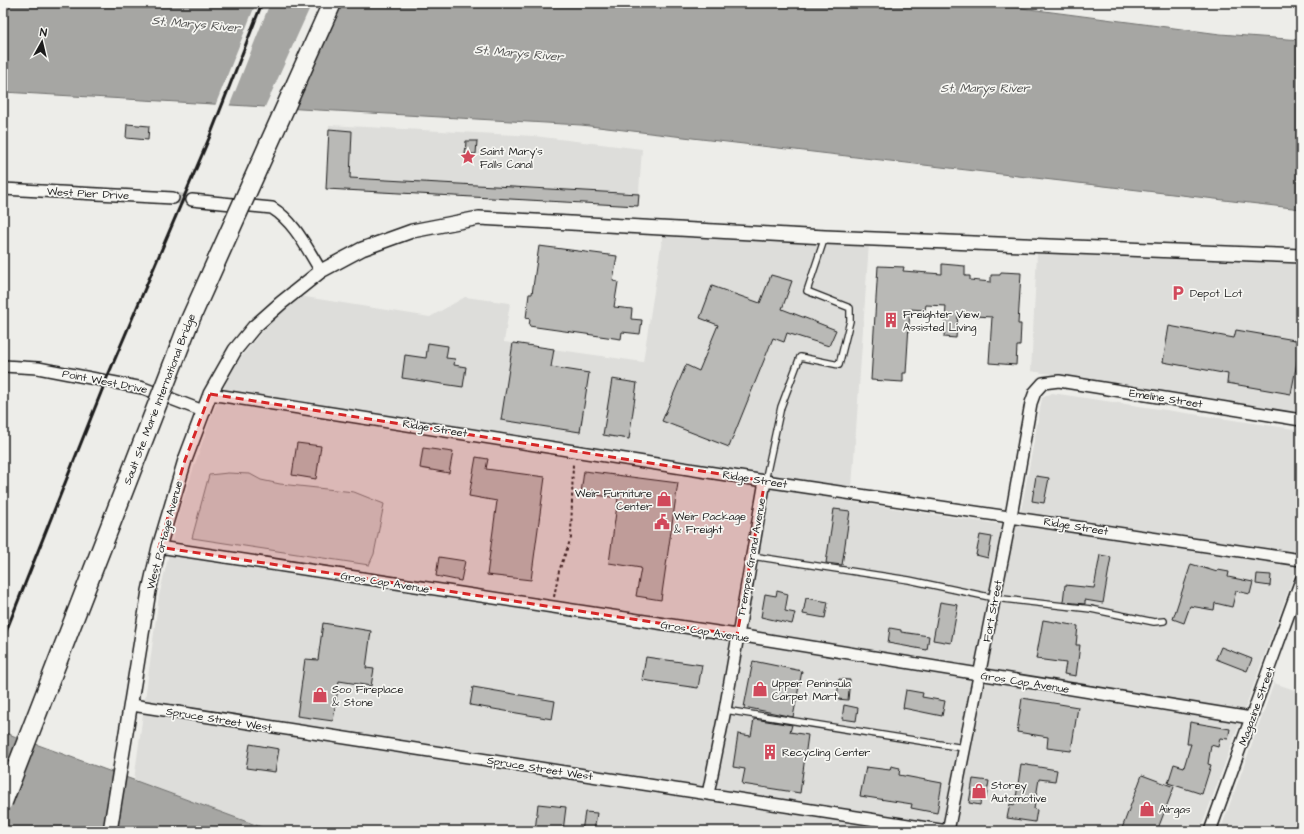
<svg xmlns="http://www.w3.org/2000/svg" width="1304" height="834" font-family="'Architects Daughter',sans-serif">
<rect width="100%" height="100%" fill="#edede9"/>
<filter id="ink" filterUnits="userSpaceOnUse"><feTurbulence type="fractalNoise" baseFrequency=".025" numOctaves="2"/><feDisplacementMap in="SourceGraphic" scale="8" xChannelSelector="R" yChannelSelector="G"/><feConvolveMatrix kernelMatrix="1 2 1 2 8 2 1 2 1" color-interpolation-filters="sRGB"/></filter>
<g filter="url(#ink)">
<!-- built -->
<path fill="#ddddda" d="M329,125L534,136L642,149L638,206L326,189Z
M663,233L869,243L851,502L1018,527L1042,398L1052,393L1301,430V556L1200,831H272L134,780L159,596L179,511L212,414L234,366L269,323L299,296L430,317L465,297L510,303L504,342L643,362Z
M1037,253L1301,264V414L1031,371Z
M1274,683L1301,692V831H1220Z"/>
<!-- green -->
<path fill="#cececb" stroke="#757574" d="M228,473L250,474L261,480L280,484L354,492L384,504L374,554L369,565L192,538L209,475Z"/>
<!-- water -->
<path fill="#a6a6a3" stroke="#6f6f6d" d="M3,3H983L1220,34L1301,40V209L581,125L3,92Z
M3,732L272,831H3Z"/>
<!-- pier -->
<path fill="#edede9" d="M256,3H270L229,107L215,106Z
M312,3H338L291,110L264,109Z"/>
<!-- building -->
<path fill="#b9b9b6" stroke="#1c1c1c" d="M127,124L149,126L148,140L126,138Z
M329,129L352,131L350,178L639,194L638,206L326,189Z
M466,141H477L476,154H465Z
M539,246L617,256L613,281L618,282L614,307L632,309L631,319L642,320L640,334L622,332L621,339L529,326L530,319L526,318L529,294H532Z
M942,264L965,266V276H970V280L991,282V275H1000L1001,272L1021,273L1018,324H1021L1020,346H1017L1016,365L989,363L992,317L958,315L956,338L944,337L946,306L926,305L925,310L910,309L906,373H903V382L871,380L878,266L904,267L903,271L942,274Z
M771,275L792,281L782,309L836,330L829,346L787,333L784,342L773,338L729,447L662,421L686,365L699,371L718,325L700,318L712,286L760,303Z
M1169,326L1234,338L1236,330L1301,341L1291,394L1227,383L1228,374L1163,362Z
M428,343L448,346L446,358L455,359L454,365L466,367L463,387L402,378L405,355L426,358Z
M513,343L554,349L551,367L589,373L580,432L501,420Z
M612,379L637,383L629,439L603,435Z
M297,443L321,446L316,479L292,475Z
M423,448L453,452L449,473L420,468Z
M476,457L488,459L486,469L545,477L531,580L487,575L497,501L469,496Z
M584,471L678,483L661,600L636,596L641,568L609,563L618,498L581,493Z
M1036,476L1049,478L1044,503L1032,501Z
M834,509L850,511L842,565L826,563Z
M980,535L992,537L988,558L976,555Z
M1100,555L1111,557L1103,603L1085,600V604L1063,602L1065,585L1094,588Z
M439,557L465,561L461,581L436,576Z
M1191,564L1217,572L1218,570L1229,572L1228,577L1253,582L1250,594L1236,591L1232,607L1215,603L1214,610L1190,606L1184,623L1173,619Z
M1257,574L1271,575L1270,586L1256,584Z
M777,591L788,594L785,611L795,613L792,624L761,617L765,594L776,596Z
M806,598L828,602L825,618L803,614Z
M940,602L958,605L951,643L933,640Z
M1043,620L1078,626L1076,645H1080L1076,676L1064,674L1066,663L1036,659Z
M323,623L371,631L366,668L374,669L371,686L339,681L333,721L297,716L305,659L318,660Z
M890,628L901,630V632L929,636L927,650L888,643Z
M1221,647L1252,659L1247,671L1216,659Z
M646,657L702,665L698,688L642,680Z
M753,661L802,671L793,717L744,707Z
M839,679L850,680L848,700L837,699Z
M473,687L555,701L552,719L470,705Z
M906,690L923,693L922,697L945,701L942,716L903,708Z
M1022,698L1078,707L1071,751L1047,748L1048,737L1017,732Z
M844,705L858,708L856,721L842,719Z
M754,719L792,725L790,732L808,735L800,793L742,784L745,769L733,767L738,734L751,736Z
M1190,722L1230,729L1228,739L1220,738L1218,747L1211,745L1208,764L1211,765L1202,794L1168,783L1174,764L1184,767L1191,744H1187Z
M250,744L279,749L275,772L246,768Z
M1021,764L1057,770L1055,781L1039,779L1034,809L1037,810L1035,822L1007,818L1010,804L1015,805Z
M891,766L900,768L899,775L942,783L937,813L911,808L912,804L860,796L866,767L890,770Z
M1142,775L1174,787L1157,831H1121Z
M973,779L989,781L986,798L981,797L980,805L969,803Z
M538,804L566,807L563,831H535Z
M585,812L597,813L594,831H582Z"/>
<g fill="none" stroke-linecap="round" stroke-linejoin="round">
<!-- minor-tunnel -->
<path stroke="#c3c3c0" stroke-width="11" stroke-dasharray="11 5.5" stroke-linecap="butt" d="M173,198L192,200"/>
<defs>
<path id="service" d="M765,481L781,407L800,357L839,365L850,321V308L807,291L825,237
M752,556L909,580L994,598L1091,609L1154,622L1164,621
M725,710L964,748"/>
<path id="minor" d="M3,189L173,198
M192,200L272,208C295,222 307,249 321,271
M3,366L38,368L143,388L203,411
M210,394L765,481L1301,560
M159,547L750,637L1251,718
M132,705L947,831
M708,794L725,710L765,481
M948,831L1011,516L1031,403L1035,392L1043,383L1059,381L1301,420
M1210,831L1301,580"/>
<path id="tertiary" d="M110,831L149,591L159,547L185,460L210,394L235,350L254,327L281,303L321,271L362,249L412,231L479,218L825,237L1301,256"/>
</defs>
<!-- service casing -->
<use href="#service" stroke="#1c1c1c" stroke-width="8"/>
<!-- minor casing -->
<use href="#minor" stroke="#1c1c1c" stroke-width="14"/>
<!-- tertiary casing -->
<use href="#tertiary" stroke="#1c1c1c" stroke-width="16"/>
<!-- path -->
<path stroke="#1c1c1c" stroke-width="2" stroke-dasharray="3 3" stroke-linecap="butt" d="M554,597L559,571L571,538L573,462"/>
<!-- service -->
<use href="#service" stroke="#f6f6f2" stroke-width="5.5"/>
<!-- minor -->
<use href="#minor" stroke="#f6f6f2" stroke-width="11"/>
<!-- tertiary -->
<use href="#tertiary" stroke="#f6f6f2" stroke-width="13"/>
<!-- rail -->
<path stroke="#1c1c1c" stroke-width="3" d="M3,639L106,380L210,136L262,3"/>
<defs>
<path id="trunk-bridge" d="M3,802L190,320L332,3"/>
</defs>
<!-- trunk-bridge casing -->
<use href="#trunk-bridge" stroke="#1c1c1c" stroke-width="21" stroke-linecap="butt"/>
<!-- trunk-bridge -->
<use href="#trunk-bridge" stroke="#f6f6f2" stroke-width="18"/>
</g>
</g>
<!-- marked area -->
<path fill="#d62828" fill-opacity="0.2" stroke="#d62828" stroke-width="3" stroke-dasharray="8 5" stroke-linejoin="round" d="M210,394L765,481L737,635L159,547L185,460Z"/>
<!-- icons -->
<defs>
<symbol id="sight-bare" viewBox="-9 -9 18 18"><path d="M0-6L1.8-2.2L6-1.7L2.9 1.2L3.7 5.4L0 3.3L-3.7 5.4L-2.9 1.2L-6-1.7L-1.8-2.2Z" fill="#d1495b" stroke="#f6f6f2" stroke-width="2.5" paint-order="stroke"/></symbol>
<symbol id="parking-bare" viewBox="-9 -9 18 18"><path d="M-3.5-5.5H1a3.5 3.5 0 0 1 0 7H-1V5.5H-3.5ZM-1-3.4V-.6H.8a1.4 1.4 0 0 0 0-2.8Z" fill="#d1495b" stroke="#f6f6f2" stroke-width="2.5" paint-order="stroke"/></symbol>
<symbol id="building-bare" viewBox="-9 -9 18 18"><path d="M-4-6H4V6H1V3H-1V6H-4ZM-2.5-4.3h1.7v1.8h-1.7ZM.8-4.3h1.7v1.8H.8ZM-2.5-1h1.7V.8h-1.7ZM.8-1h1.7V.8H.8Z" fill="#d1495b" stroke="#f6f6f2" stroke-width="2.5" paint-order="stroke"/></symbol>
<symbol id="shop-bare" viewBox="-9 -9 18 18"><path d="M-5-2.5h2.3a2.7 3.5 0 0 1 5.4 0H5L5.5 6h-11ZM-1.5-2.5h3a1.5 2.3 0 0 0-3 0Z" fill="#d1495b" stroke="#f6f6f2" stroke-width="2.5" paint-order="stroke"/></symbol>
<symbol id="civic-bare" viewBox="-9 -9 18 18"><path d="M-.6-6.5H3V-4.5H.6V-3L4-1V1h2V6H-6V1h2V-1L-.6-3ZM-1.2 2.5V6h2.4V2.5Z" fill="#d1495b" stroke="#f6f6f2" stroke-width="2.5" paint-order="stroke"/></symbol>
</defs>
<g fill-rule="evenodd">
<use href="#sight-bare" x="457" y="146" width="22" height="22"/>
<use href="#parking-bare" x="1167" y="282" width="22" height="22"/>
<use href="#building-bare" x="880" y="309" width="22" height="22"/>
<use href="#shop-bare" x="653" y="488" width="22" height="22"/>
<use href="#civic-bare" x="651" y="511" width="22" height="22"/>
<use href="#shop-bare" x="749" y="678" width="22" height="22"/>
<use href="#shop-bare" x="309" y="684" width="22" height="22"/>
<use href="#building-bare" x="759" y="741" width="22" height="22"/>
<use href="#shop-bare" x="968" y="780" width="22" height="22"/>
<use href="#shop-bare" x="1136" y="798" width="22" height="22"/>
</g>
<g text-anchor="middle" stroke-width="3.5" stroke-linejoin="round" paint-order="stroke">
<!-- poi labels -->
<g font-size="11" fill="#1c1c1c" stroke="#f6f6f2" text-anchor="start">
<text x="480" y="155">Saint Mary's<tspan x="480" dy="13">Falls Canal</tspan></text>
<text x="1190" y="297">Depot Lot</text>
<text x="903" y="318">Freighter View<tspan x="903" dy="13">Assisted Living</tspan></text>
<text x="652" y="497" text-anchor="end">Weir Furniture<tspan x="652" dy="13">Center</tspan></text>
<text x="674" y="520">Weir Package<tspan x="674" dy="13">&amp; Freight</tspan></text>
<text x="772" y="687">Upper Peninsula<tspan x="772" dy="13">Carpet Mart</tspan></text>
<text x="332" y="693">Soo Fireplace<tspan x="332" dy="13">&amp; Stone</tspan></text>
<text x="782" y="756">Recycling Center</text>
<text x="991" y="789">Storey<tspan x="991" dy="13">Automotive</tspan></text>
<text x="1159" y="813">Airgas</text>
</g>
<!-- street labels -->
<g font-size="11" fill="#1c1c1c" stroke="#f6f6f2">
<text transform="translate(88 193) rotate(3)" y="4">West Pier Drive</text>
<text transform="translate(105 381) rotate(11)" y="4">Point West Drive</text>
<text transform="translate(1166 398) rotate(9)" y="4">Emeline Street</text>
<text transform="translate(159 399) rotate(-69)" y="4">Sault Ste. Marie International Bridge</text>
<text transform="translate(435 428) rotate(9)" y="4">Ridge Street</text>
<text transform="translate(755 479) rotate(9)" y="4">Ridge Street</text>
<text transform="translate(1076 526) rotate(9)" y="4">Ridge Street</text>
<text transform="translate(164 535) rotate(-75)" y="4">West Portage Avenue</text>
<text transform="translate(751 557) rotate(-80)" y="4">Trempes Grand Avenue</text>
<text transform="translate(385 582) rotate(9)" y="4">Gros Cap Avenue</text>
<text transform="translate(992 611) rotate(-79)" y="4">Fort Street</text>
<text transform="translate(705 631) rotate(9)" y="4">Gros Cap Avenue</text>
<text transform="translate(1025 682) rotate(9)" y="4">Gros Cap Avenue</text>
<text transform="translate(1256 706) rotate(-70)" y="4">Magazine Street</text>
<text transform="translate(219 719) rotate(9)" y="4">Spruce Street West</text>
<text transform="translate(540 768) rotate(9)" y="4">Spruce Street West</text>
</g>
<!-- water labels -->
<g font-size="12" font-style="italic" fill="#535352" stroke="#f6f6f2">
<text transform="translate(196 24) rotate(5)" y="4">St. Marys River</text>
<text transform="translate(519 53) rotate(5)" y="4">St. Marys River</text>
<text x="985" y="92">St. Marys River</text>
</g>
</g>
<!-- margin -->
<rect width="1304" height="834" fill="none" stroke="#f6f6f2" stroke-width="16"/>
<rect x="8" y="8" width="1288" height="818" fill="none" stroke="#1c1c1c" stroke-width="1.5" filter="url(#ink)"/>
<!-- north arrow -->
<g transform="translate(42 42) rotate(8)" stroke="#f6f6f2" stroke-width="3" paint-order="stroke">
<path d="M0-3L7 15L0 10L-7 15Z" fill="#1c1c1c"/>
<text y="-6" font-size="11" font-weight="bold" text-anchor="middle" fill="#1c1c1c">N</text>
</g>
</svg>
